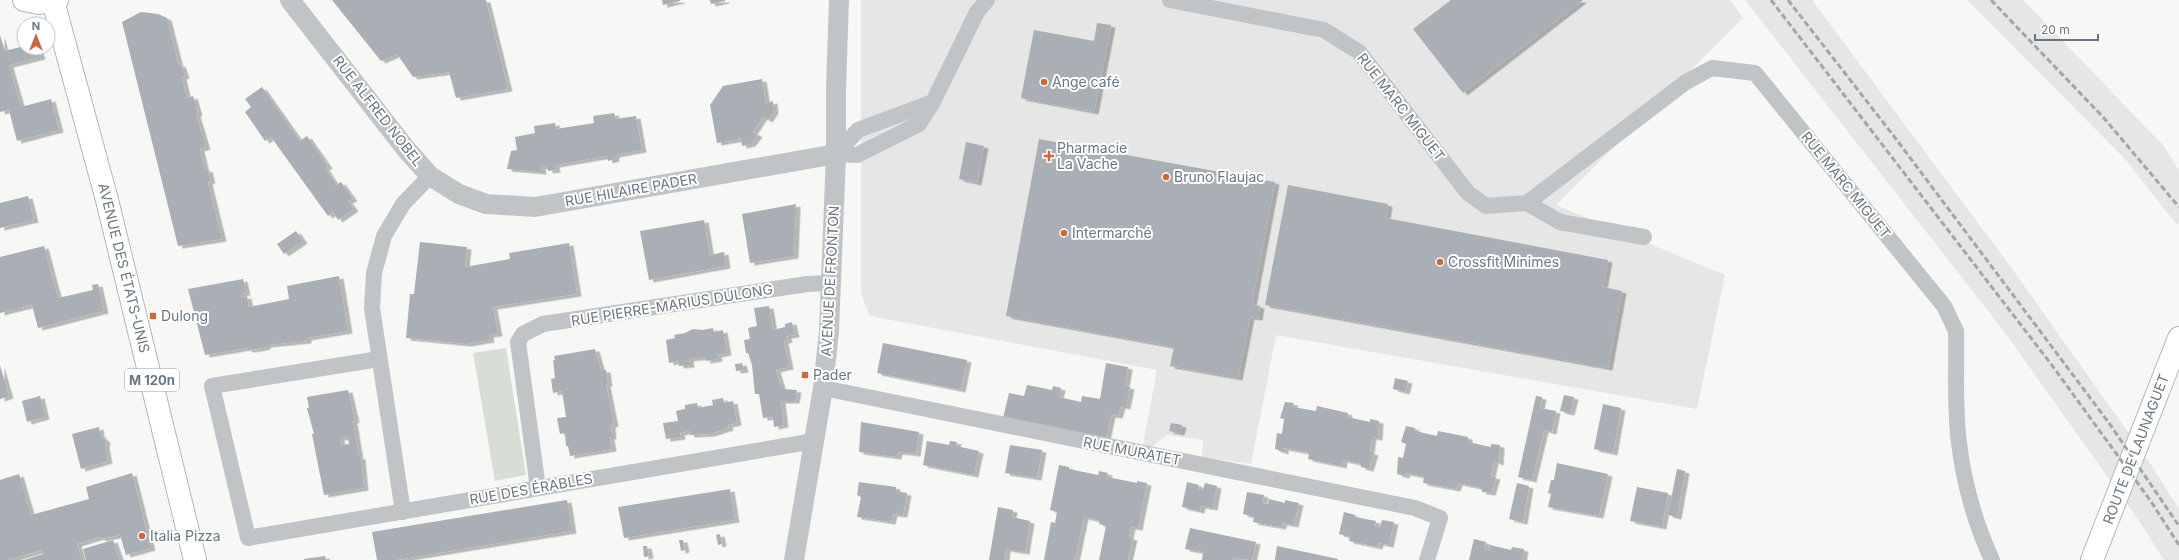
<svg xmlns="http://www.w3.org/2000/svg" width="2179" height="560" font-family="Inter,sans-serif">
<defs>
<filter id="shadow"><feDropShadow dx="4.5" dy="2.5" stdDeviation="0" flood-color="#0004"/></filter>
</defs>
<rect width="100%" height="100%" fill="#f7f7f5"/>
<!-- built -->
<path fill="#e5e6e5" d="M861,0H1730L1743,18L1556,205L1725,275L1697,409L1276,335L1251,464L1202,457L1203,440L1167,435L1152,447L1143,445L1157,370L870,316L861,294Z
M1745,0H1812L2010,266L2152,466L2179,509V560H2164L2139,521L2003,330Z
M1967,0H2023L2163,145L2179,171V220L2177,225L2125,159Z"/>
<!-- green -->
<path fill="#d8ddd6" d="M506,348L526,475L495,481L473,353Z"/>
<!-- building -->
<path fill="#a9afb4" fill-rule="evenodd" filter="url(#shadow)" d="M332,0H486L508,89L456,98L449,72L413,77L397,54L381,61Z
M662,0H680V1L663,5Z
M710,0H725V1L711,4Z
M1451,0H1583L1463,93L1413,29Z
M141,12L158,14L167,18L179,65L181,64L185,76L182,77L187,98L193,96L198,113L196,114L206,147L200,149L205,170L208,169L211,181L208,182L222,239L178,246L122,22Z
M1097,23L1111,25L1094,112L1021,98L1034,30L1094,41Z
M0,35L5,51L24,46V48H38L41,57L9,65L21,107L51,99L59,130L17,141L9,110L0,112Z
M762,79L766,103L773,101L774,111L768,120L763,117L753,132L758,135L751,144L742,146L741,139L717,143L710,105L723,86Z
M262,87L300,141L307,136L328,166L325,168L336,185L341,182L353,199L348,201L354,209L338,220L333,212L328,216L271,137L265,141L245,112L251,107L245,99Z
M614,113L616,119L636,116L642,150L615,155V159L608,161L607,156L561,164L555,165L556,170L548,171V166L541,167L542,172L507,169L511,151L517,150L515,137L535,133L534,126L555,123L556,129L594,123L593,116Z
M1039,139L1275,182L1252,304L1260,306L1258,318L1250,317L1238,378L1170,366L1174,347L1006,316Z
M966,142L984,146L977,183L959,179Z
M1288,185L1388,204L1386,218L1608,260L1603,287L1622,291L1608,368L1265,305Z
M28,196L34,220L0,228V203Z
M796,204L794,256L750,263L742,214Z
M704,220L710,255L724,252L726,266L649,280L640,231Z
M296,231L303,241L284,254L277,244Z
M420,242L467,247L465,267L510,259L509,253L569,243L577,294L493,307L498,334L489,335L490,340L467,344L406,338L410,294H414Z
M44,246L58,298L93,290L92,285L98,284L104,311L38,328L32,305L0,313V257Z
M339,276L348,331L307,338V341L266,345V347L257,349L248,350L247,348L205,355L188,289L243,279L246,293L241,294V297L247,296L249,307L289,299L287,286Z
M769,306L773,330L785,327V324L792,322L795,335L787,336L788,340L784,341L789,367L776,370L782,389L797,390L795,401H781L784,425L774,427L773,417L763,418L759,394H755L752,365L748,353H746L744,340L750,339L748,328L757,326L754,308Z
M713,328L714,332L723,330L727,353L717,355L718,359L706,361L705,357L689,359L690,365L679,366L678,361L669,363L666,340L675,338L674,335L685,333L693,329L702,330Z
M883,343L967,360L961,390L877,373Z
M595,349L601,370H606L608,384H606L614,424L611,425L612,437H610L612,449L570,456L568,446H566L565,433L560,434L557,418L566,417L562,391L553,393L551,379L555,378L553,360H555L554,356Z
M742,363L744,370L736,371L735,364Z
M1106,363L1128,367L1125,386L1130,387L1126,407L1121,406L1118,416L1111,415L1106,438L1003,418L1009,393L1024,396L1027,385L1052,390L1053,386L1061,388L1059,397L1081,402L1082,396L1100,399Z
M0,365L9,396L0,399Z
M1395,378L1408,381L1405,392L1393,389Z
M348,390L355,420L353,421L359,457H361L364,488L324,495L312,434H314L307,408H309L307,397ZM348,437L349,444L341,445L340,438Z
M1564,395L1574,397L1570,413L1560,411Z
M40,396L45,417L27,422L22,401Z
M1536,396L1542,397L1540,408L1556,411L1552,432L1544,430L1532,480L1518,477Z
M723,398L724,403L733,401L737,423L728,425L729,428L710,434L690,435L689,431L680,433L681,437L666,439L663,423L678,421L676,411L685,409V405L697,403L698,408L713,405L712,400Z
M1285,402L1294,403L1293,407L1316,411L1317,406L1348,413L1347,417L1370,422V419L1379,421L1378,438L1372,437L1370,452L1374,453L1369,469L1361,467V464L1343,460L1342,466L1308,459L1309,453L1284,448V452L1275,449L1277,433L1282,434L1284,419L1280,418Z
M1603,404L1621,408L1613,453L1594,449Z
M861,422L919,432L916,454L898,452L897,457L859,452Z
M1171,423L1182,425L1180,433L1169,431Z
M1406,426L1415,428V431L1437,436L1438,431L1468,437V442L1491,447V444L1500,445L1499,463L1494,461L1491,476L1496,477L1491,493L1482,492V488L1458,483L1456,489L1423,483L1424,477L1406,473L1405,476L1397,474L1398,457L1403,458L1406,444L1401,442Z
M99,427L100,434L106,441L105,445L108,461L81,469L72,434Z
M927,441L949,445L950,441L957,442L956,446L979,451L974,475L923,465Z
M1010,445L1042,450L1037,478L1005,473Z
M1557,463L1608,474L1599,516L1548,507L1551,494L1548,493L1551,480H1554Z
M1059,465L1069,467V469L1098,475L1099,471L1108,473L1107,477L1137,483V481L1147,483L1138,528L1131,527L1129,537L1133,538L1128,560H1099L1106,526L1099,524L1100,521L1084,517L1075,560H1044L1051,522L1055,523L1057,512L1050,510Z
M1677,469L1685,471L1677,517L1668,515Z
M132,473L151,548L126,555L120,535L101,539L100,537L77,544L82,560H24L43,554L42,550L8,560H0V480L19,474L31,515L89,499L86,487Z
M859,482L896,487V491L907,493L903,515L893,514L891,522L857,517L861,497L857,495Z
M1187,482L1199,485L1198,490H1203L1205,483L1217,486L1213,508L1201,506L1200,511L1182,507Z
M1517,483L1529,486L1523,522L1509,519Z
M1637,487L1668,493L1662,527L1630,521Z
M730,489L735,520L624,538L618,507Z
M1247,492L1264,495L1263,503L1268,504L1269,499L1285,503V500L1299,503L1294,525L1283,523L1281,527L1253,522L1254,517L1243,514Z
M567,500L572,531L396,560H377L372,532Z
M998,507L1013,510L1012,517L1030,521L1025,552L1006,549L1005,560H989Z
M1344,512L1355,515V517L1376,521L1375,526L1380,527L1382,520L1394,522L1389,545L1379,543L1378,547L1349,541L1350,537L1339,534Z
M1190,528L1256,542L1252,560L1234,558L1233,560H1202L1203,552L1185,549Z
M720,534L722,544L718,545L716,535Z
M1474,539L1486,542L1484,549L1489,550L1490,545L1511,550L1512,547L1524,549L1522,560H1469Z
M113,540L120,560H86L83,549Z
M679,540H683L685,550L681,551Z
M643,546H647L649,556L644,557Z
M1277,546L1338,559V560H1275Z
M325,556L326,560H304V559Z"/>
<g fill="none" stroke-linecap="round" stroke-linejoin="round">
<defs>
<path id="secondary" d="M2092,560L2179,338"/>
<path id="primary" d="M24,0L39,3L57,0
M53,1L107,200L195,560"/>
</defs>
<!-- secondary casing -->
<use href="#secondary" stroke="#b4b8bc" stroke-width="24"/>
<!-- primary casing -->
<use href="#primary" stroke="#b3b6ba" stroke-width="24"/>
<!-- minor -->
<path stroke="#c1c4c7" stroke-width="16" d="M1170,0L1324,30L1359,52L1468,193L1486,206L1527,203L1560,222L1644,237
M836,154L857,155L919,124L933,102L977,12L987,0
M836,154L858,130L933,102
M1527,203L1686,82L1712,68L1755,73L1944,306L1956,331C1957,368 1954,406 1959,443C1964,484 1975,523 1992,560
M379,359L212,386L248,538L814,441
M823,388L1415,508L1440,518L1427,560
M538,488L518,342L523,334L543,324L807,284L831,283
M403,512L372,308L374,273L384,236L403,204L430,176"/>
<!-- tertiary -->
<path stroke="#c1c4c7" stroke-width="20" d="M290,0L406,149L430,176L459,194L486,204L535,207L836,154
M794,560L823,388L829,331L836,154V89L839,0"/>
<!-- secondary -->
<use href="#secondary" stroke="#fff" stroke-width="22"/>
<!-- primary -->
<use href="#primary" stroke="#fff" stroke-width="22"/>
<!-- rail -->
<path stroke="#a1a6ab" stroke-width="3" stroke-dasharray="6 3" stroke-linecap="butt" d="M1771,0L2051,364L2150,500L2179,545
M1788,0L1893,135L2109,423L2179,526
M1991,0L2103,117L2179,207"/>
</g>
<!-- markers -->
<g fill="#cc673f" stroke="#fff" stroke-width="1.5">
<circle cx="1044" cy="82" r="4"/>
<path d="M1047 150h4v4h4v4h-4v4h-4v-4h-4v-4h4z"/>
<circle cx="1166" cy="177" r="4"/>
<circle cx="1064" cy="233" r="4"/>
<circle cx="1440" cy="262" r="4"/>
<rect x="149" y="312" width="8" height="8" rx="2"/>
<rect x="801" y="371" width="8" height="8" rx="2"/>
<circle cx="142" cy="536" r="4"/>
</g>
<g text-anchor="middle" stroke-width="4" stroke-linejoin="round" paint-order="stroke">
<!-- shield labels -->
<rect fill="#fff" stroke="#979fa7" stroke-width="1" x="125" y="369" width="54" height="22" rx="3"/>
<g font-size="13" font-weight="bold" fill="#6a7681">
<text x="152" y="385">M 120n</text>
</g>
<!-- poi labels -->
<g font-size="14" fill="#6a7681" stroke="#fff" text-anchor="start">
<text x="1052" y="87">Ange café</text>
<text x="1057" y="153">Pharmacie<tspan x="1057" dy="16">La Vache</tspan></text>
<text x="1174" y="182">Bruno Flaujac</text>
<text x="1072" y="238">Intermarché</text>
<text x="1448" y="267">Crossfit Minimes</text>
<text x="161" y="321">Dulong</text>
<text x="813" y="380">Pader</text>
<text x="150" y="541">Italia Pizza</text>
</g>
<!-- street labels -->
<g font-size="14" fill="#6a7681" stroke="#fff">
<text transform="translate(1401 107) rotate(52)" y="5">RUE MARC MIGUET</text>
<text transform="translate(378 111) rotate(52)" y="5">RUE ALFRED NOBEL</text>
<text transform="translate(1846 185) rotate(51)" y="5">RUE MARC MIGUET</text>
<text transform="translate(631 190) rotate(-10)" y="5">RUE HILAIRE PADER</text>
<text transform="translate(124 268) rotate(76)" y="5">AVENUE DES ÉTATS-UNIS</text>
<text transform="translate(830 281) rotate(-87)" y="5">AVENUE DE FRONTON</text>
<text transform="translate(672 305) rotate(-9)" y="5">RUE PIERRE-MARIUS DULONG</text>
<text transform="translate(2136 449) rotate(-69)" y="5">ROUTE DE LAUNAGUET</text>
<text transform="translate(1132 451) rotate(11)" y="5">RUE MURATET</text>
<text transform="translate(531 489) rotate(-10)" y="5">RUE DES ÉRABLES</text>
</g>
</g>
<!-- north arrow -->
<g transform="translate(36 36)"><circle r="19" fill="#ffffff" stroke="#c3c8cd"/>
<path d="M0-3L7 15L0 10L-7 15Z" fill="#cc673f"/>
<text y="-6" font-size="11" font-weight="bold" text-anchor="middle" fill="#6a7681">N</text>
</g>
<!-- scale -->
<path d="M2035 34v6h63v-6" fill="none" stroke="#6a7681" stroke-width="2"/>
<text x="2041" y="34" font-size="12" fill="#6a7681" stroke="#ffffff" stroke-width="3" paint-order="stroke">20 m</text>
</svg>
